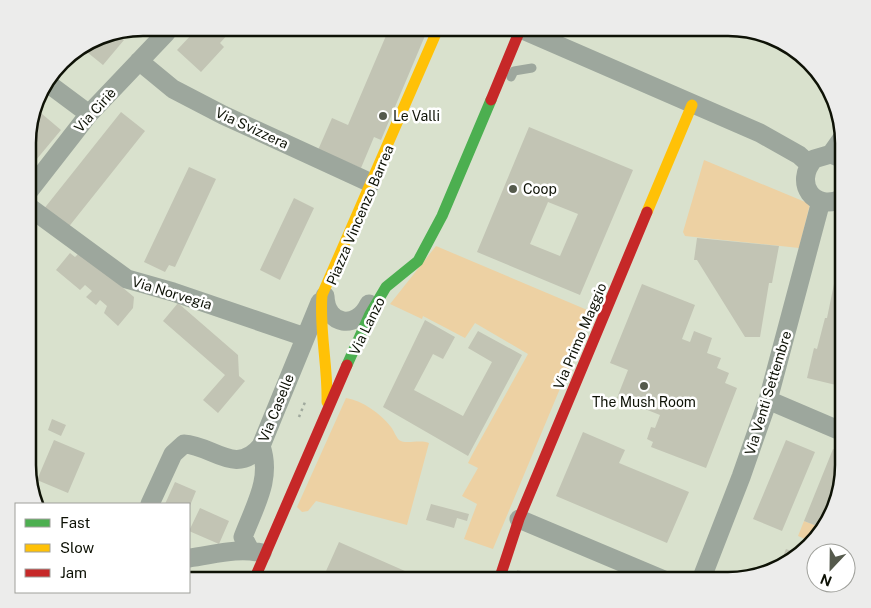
<svg xmlns="http://www.w3.org/2000/svg" width="871" height="608" font-family="'Public Sans',sans-serif">
<rect width="100%" height="100%" fill="#d9e1cd"/>
<!-- green -->
<path fill="#edd1a3" d="M704,160L810,204L799,248L685,236L683,232Z
M436,246L592,312L493,549L464,539L477,504L462,496L478,468L468,463L472,455L528,354L475,323L465,338L423,316L422,319L390,304Z
M346,398C363,401 380,413 391,427C394,431 396,437 399,440C406,445 419,439 429,443L407,525L316,501L308,511L302,512L297,507Z
M804,521L822,528L820,535L812,542L798,536Z"/>
<!-- building -->
<path fill="#c2c4b4" fill-rule="evenodd" d="M668,28L664,37L646,29Z
M388,31H427L381,140L374,137L361,168L318,150L332,118L348,125Z
M193,33H229L220,43L224,47L201,72L177,50Z
M106,34H116L124,40L103,65L82,48Z
M35,108L61,130L36,160L29,153V128Z
M121,112L145,131L67,229L43,210Z
M529,127L633,170L580,295L477,252ZM548,202L578,214L560,256L530,244Z
M189,167L216,179L175,267L169,265L165,272L144,262Z
M294,198L314,208L280,280L260,270Z
M697,238L779,246L772,283H769L760,337H745L697,260H694Z
M843,240V357L836,385L807,378L814,348L817,349L825,318H827Z
M80,252L134,297L133,308L118,326L104,313L107,306L100,300L96,305L86,297L92,291L85,285L80,290L56,270L70,253L75,257Z
M642,284L695,305L682,339L690,342L694,331L712,338L707,353L721,358L717,368L729,373L725,383L737,388L706,468L651,447L653,442L647,439L651,427L655,428L660,415L617,398L628,370L610,363Z
M178,303L238,355L239,376L245,381L218,413L203,400L225,375L163,321Z
M425,320L455,337L443,359L433,354L414,390L463,416L492,362L468,348L478,331L522,355L468,456L383,407Z
M52,419L66,425L61,436L48,430Z
M583,432L625,450L619,463L689,492L667,543L556,496Z
M54,440L85,453L68,493L37,480Z
M786,440L815,452L782,531L753,519Z
M833,449L843,453V472L822,528L804,521Z
M175,482L196,491L189,508V504H165Z
M431,504L469,514L467,521L457,518L454,528L426,520Z
M200,508L229,521L219,544L189,531Z
M339,542L414,575L429,580H322Z
M786,549L797,553L778,569Z
M517,570L558,579L557,580H515Z"/>
<g fill="none" stroke-linecap="round" stroke-linejoin="round">
<!-- path -->
<path stroke="#a0a99d" stroke-width="2.5" stroke-dasharray="2.5 4" stroke-linecap="butt" d="M299,417L305,402"/>
<!-- lane -->
<path stroke="#9da79d" stroke-width="9" d="M511,77L514,71L532,68"/>
<!-- street -->
<path stroke="#9da79d" stroke-width="19" d="M523,30L760,133L799,155L809,164
M139,61L173,89L223,115L371,183
M46,82L89,114
M831,154L843,137
M843,159L831,154L814,159C793,183 814,213 843,198
M29,191L89,114L166,33
M29,207L127,279L173,292L305,337
M325,296C326,326 357,330 369,304
M768,400L843,432
M150,504L173,454L184,444C212,445 236,477 261,446L320,302
M519,519L664,580
M250,550L243,537C255,505 272,479 261,446
M189,558C213,555 238,547 262,553
M701,580L741,477L768,400L821,201"/>
<!-- fast -->
<path stroke="#4caf50" stroke-width="11" d="M347,365L370,314L386,287L418,261L442,216L491,100"/>
<!-- slow -->
<path stroke="#ffc107" stroke-width="11" d="M647,212L692,105
M327,402C328,366 319,330 322,295L437,31"/>
<!-- jam -->
<path stroke="#c62828" stroke-width="11" d="M491,100L520,30
M254,580L347,365
M499,580L519,519L647,212"/>
</g>
<!-- markers -->
<g fill="#555a4c" stroke="#fff" stroke-width="2">
<circle cx="383" cy="116" r="5"/>
<circle cx="513" cy="189" r="5"/>
<circle cx="644" cy="386" r="5"/>
</g>
<g text-anchor="middle" stroke-width="5" stroke-linejoin="round" paint-order="stroke">
<!-- street labels -->
<g font-size="14" fill="#0e1206" stroke="#fff">
<text transform="translate(95 110) rotate(-48)" y="5">Via Ciriè</text>
<text transform="translate(252 128) rotate(25)" y="5">Via Svizzera</text>
<text transform="translate(360 215) rotate(-67)" y="5">Piazza Vincenzo Barrea</text>
<text transform="translate(172 293) rotate(17)" y="5">Via Norvegia</text>
<text transform="translate(367 326) rotate(-64)" y="5">Via Lanzo</text>
<text transform="translate(580 336) rotate(-67)" y="5">Via Primo Maggio</text>
<text transform="translate(768 393) rotate(-73)" y="5">Via Venti Settembre</text>
<text transform="translate(276 408) rotate(-68)" y="5">Via Caselle</text>
</g>
<!-- poi labels -->
<g font-size="14" fill="#0e1206" stroke="#fff" text-anchor="start">
<text x="393" y="121">Le Valli</text>
<text x="523" y="194">Coop</text>
<text x="644" y="407" text-anchor="middle">The Mush Room</text>
</g>
</g>
<!-- crop -->
<path d="M0 0H871V608H0ZM143 36H728A107 107 0 0 1 835 143V465A107 107 0 0 1 728 572H143A107 107 0 0 1 36 465V143A107 107 0 0 1 143 36Z" fill="#ececeb" fill-rule="evenodd"/>
<path fill="none" stroke="#0e1206" stroke-width="2.5" d="M143 36H728A107 107 0 0 1 835 143V465A107 107 0 0 1 728 572H143A107 107 0 0 1 36 465V143A107 107 0 0 1 143 36Z"/>
<!-- legend -->
<rect x="15" y="503" width="175" height="90" fill="#ffffff" stroke="#9fa09b"/>
<rect x="25" y="519" width="25" height="8" fill="#4caf50" stroke="#9fa09b"/>
<text x="60" y="528" font-size="15" fill="#0e1206">Fast</text>
<rect x="25" y="544" width="25" height="8" fill="#ffc107" stroke="#9fa09b"/>
<text x="60" y="553" font-size="15" fill="#0e1206">Slow</text>
<rect x="25" y="569" width="25" height="8" fill="#c62828" stroke="#9fa09b"/>
<text x="60" y="578" font-size="15" fill="#0e1206">Jam</text>
<!-- north arrow -->
<g transform="translate(831 568) rotate(202)"><circle r="24" fill="#ffffff" stroke="#9fa09b"/>
<path d="M0-4L9 19L0 12L-9 19Z" fill="#555a4c"/>
<text y="-8" font-size="14" font-weight="bold" text-anchor="middle" fill="#0e1206">N</text>
</g>
</svg>
